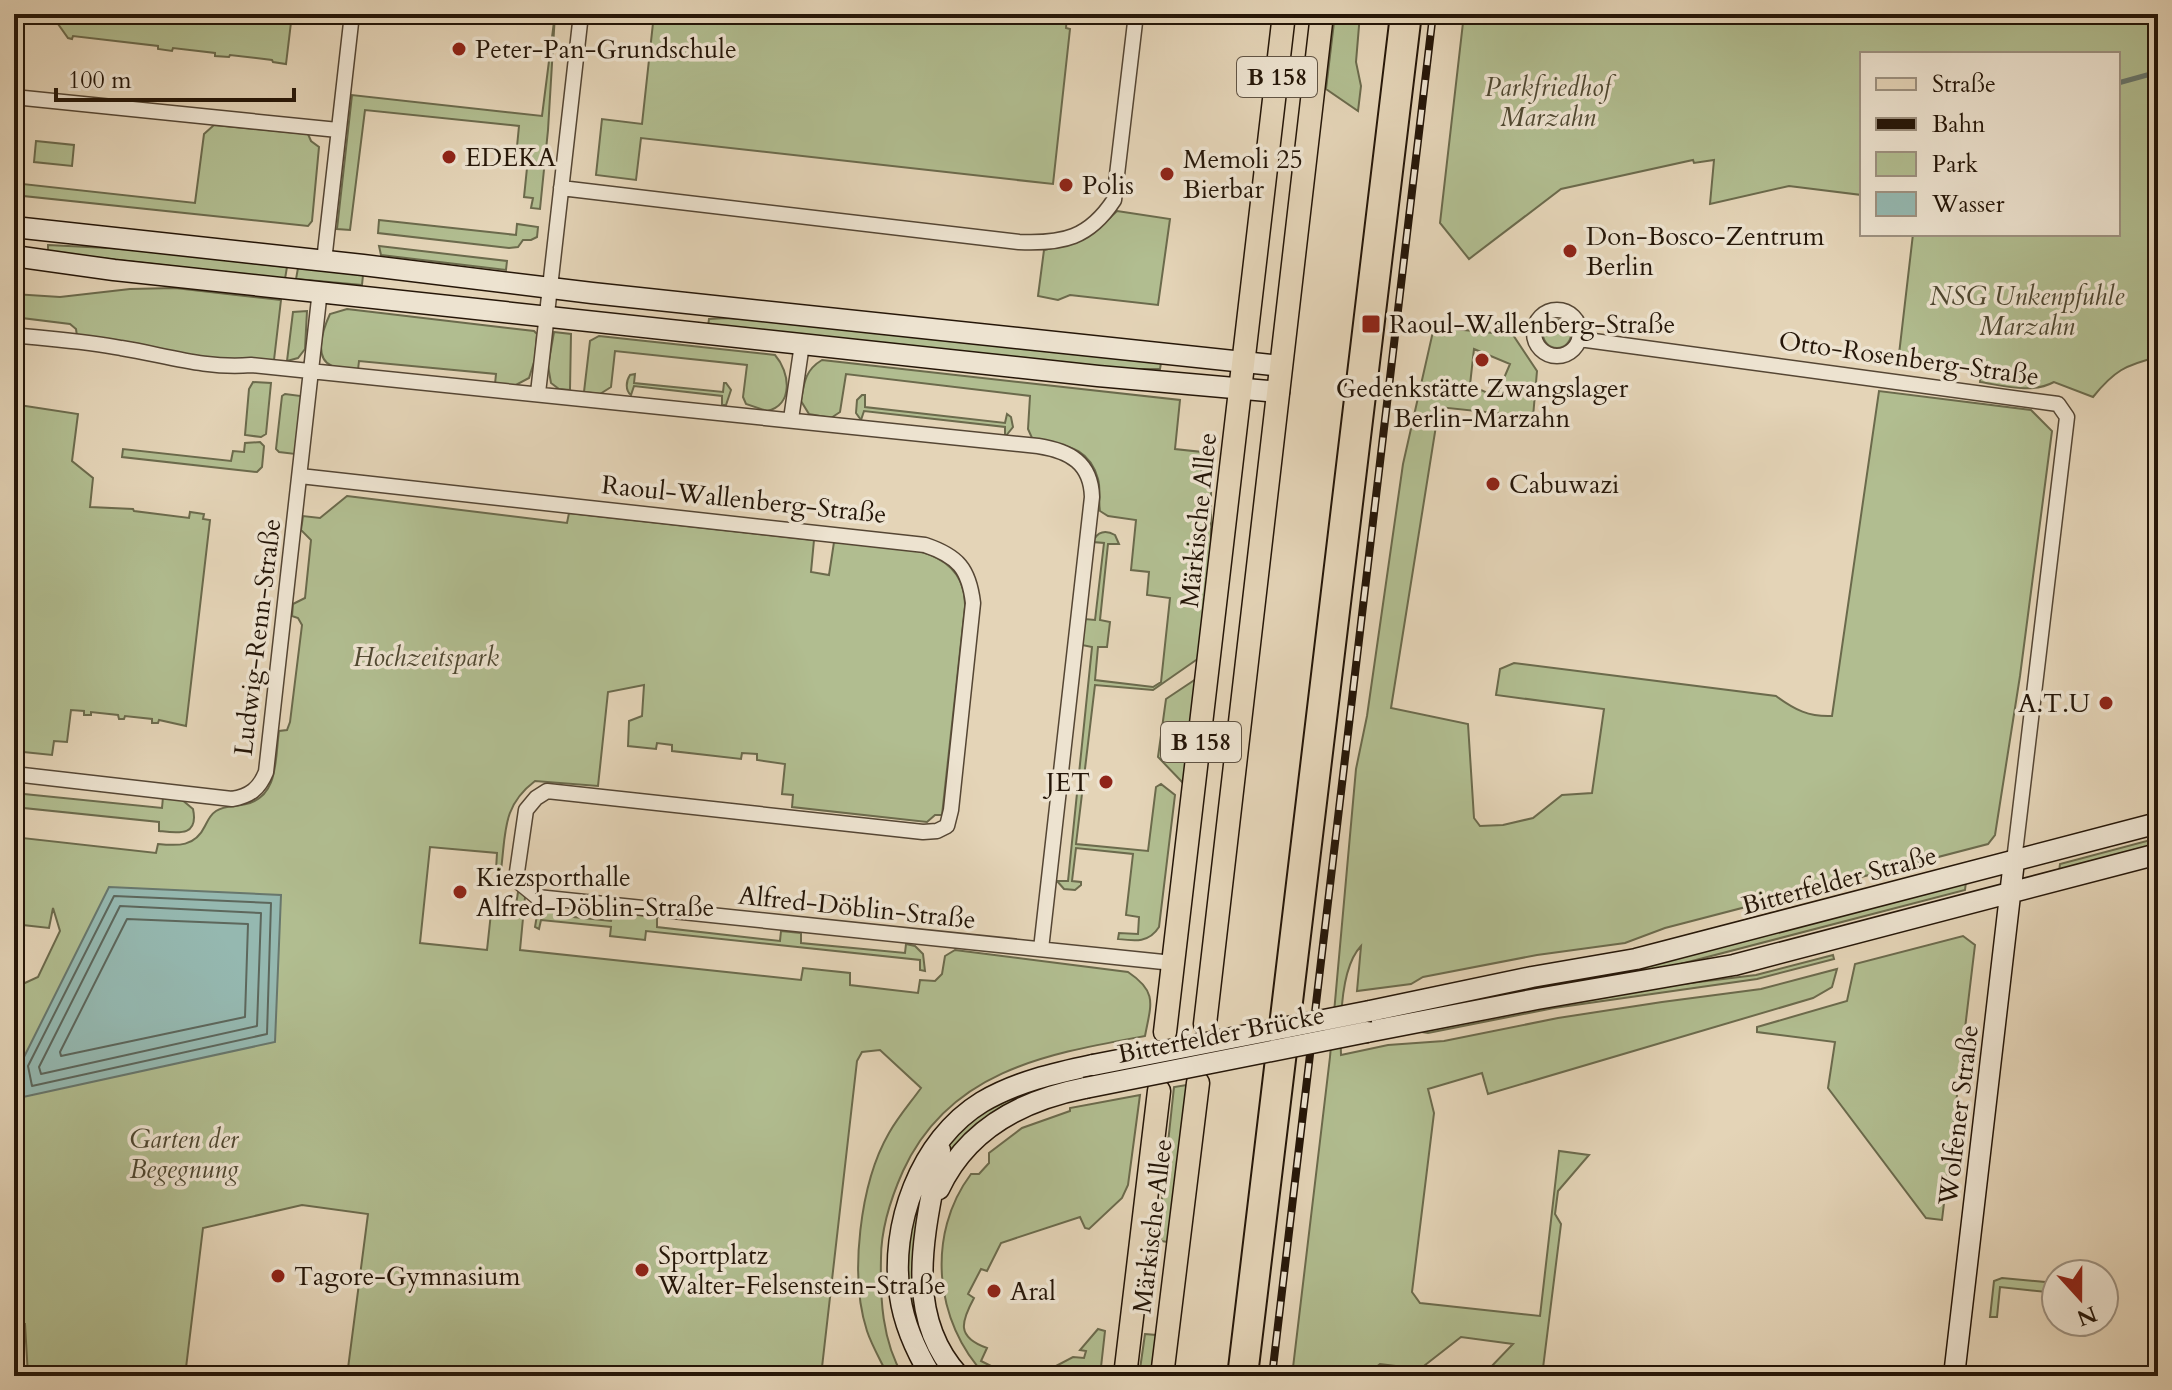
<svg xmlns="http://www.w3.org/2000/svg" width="2172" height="1390" font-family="Cardo,serif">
<rect width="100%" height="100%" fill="#e4d4b7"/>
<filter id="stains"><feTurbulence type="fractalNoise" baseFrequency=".0025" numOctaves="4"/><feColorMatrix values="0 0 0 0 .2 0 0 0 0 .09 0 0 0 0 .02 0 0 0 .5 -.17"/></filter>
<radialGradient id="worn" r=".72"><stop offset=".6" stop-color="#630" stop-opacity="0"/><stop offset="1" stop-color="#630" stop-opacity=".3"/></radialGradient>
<!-- green -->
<path fill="#b1bd90" stroke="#6b6a4c" stroke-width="2" fill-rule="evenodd" d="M51,14H292L286,64L273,62L272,60L230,55L229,57L215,56V53L173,48L172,51L158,49V46L73,36L72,39L68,38Z
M555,14L548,130L540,209L531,208L533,198L524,197L527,168L515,167L519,126L365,110L350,230L337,229L352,95L542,116Z
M654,14H1067L1066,28L1070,29L1053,184L641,138L636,180L596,175L602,119L642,124Z
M1335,14H1360L1356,62L1361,86L1358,111L1326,89Z
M1464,14H2158V357C2125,365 2114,371 2093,397L2054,382C2032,394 2005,386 1980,382L1981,373L1898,363L1913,234H2118V54H1862V195L1789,186L1710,204L1714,160L1694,163L1693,160L1561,189L1469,259L1440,223Z
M214,125L308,134L311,141L319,147L312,221L308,226L14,195V183L195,203L204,134Z
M36,141L74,145L72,166L34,162Z
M1117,211L1170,219L1158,305L1070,295L1058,300L1038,296L1044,250C1079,242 1091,237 1117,211Z
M379,220L516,235L517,224L538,227L537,237L531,240H523L518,247L509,248L378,233Z
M48,245L128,249L287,267L285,279L48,252Z
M379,246L507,261L506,270L381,255Z
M298,268L363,275L362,285L296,279Z
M175,288L281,300L274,360H220L165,351L122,341L77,336L76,329L70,324L14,317V294L60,297L130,289Z
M347,309L534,331L537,334L535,359L529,378L514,386L495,384L496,374L359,361L358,370C350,369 339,370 332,366C313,358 323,329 330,314Z
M307,311L305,349L298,358L287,361L293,312Z
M726,318L784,321L1161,363L1160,369H1100L708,326L709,319Z
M1543 334a14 14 0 1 1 28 0a14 14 0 1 1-28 0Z
M1434,327L1513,335L1537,371L1533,417L1439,407L1391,708L1468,724L1474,818L1480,826L1503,825L1533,818L1562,795L1592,793L1604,709L1496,695L1500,669L1514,663L1776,696C1795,710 1809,717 1832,716L1879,391L2031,410L2052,431L2020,676L1995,835L1988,844L1665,928L1625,943L1537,955L1423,977L1411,984L1357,991L1361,946C1340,968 1340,1025 1341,1055L1388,1045L1444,1041L1558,1018L1662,1002L1761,989L1837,969L1832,987L1813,998L1488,1094L1482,1073L1428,1089L1434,1113L1412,1292L1420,1303L1540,1316L1559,1151L1589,1155L1558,1191L1555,1214L1561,1224L1542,1376H1488L1487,1371L1513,1344L1461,1337L1420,1369L1380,1364L1365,1376H1292L1330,1057L1356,769L1367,716L1403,464ZM1474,349L1510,364L1496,397L1470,385Z
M554,332L571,334L570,390L559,389L551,383L548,366Z
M599,336L775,355C790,372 794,405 767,411L746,404L743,397L747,365L615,351L611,387L600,394L584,392L590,341Z
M822,360L1180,400L1175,449L1202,452L1201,477L1211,487V552L1199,658L1153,690L1095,685L1076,844L1148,851L1156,787L1161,784L1175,795L1159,927C1149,943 1135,941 1118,939L1119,933L1138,934L1139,917L1126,915L1133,854L1076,848L1072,881L1081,882V885L1075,890L1064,889L1057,881H1068L1092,647L1082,645L1085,619L1095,620L1104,543L1093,542C1097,531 1106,530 1115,535L1119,544H1108L1100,620L1110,622L1107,647H1098L1095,680L1153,687L1161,682L1170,598L1147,595L1149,572L1131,570L1136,520L1108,516L1100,511C1098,501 1101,489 1098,479C1088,443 1060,446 1032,438L1028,429L1030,396L846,374L840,412L831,418L809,414L801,401C804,383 805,370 822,360Z
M635,374L634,383L723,392L724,383H726L731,390L726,405H722V396L634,386L631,395C625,390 626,381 630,375Z
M253,382L271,383L266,434L261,437L245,435L249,389Z
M285,394L301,396L295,454L279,452L276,449L282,396Z
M862,395H865V407L1005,423L1007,414L1011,417L1013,427L1005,437V427L864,411L861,420L856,413L857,400Z
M19,405L78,414L72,461L93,478L90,507L133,509L134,511L189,518L190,512L204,514L203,519L210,520L186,726L159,720L158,723H152V719L125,716L124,719H119L118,715L91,712V715H84V711L71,710L67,742L54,741L52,755L14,751V407H19Z
M260,442L264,446L262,467L257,472L122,457L123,449L231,461L233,451L244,452L245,443Z
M347,496L567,523L569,513L814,540L811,572L829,575L834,542C881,547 966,539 965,606L942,815H935L927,822L792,807L793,795L782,794L785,764L757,760V754L742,753L741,759L672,751V745L657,743L656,749L628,746L629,721L642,716L644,685L608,692L598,786L535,781C502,806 506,832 501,870H496L497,853L430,847L420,943L487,950L491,913L514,917L519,886L525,897L520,950L801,980L803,968L850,973V985L918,993L920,980L935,981L942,974L945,956L955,950L1128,972C1158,992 1151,1004 1145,1036C1047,1054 949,1070 903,1171C891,1198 881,1228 881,1258C880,1298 882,1341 903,1376H888C881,1361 872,1346 867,1331C849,1276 860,1183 889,1133C898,1117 911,1102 921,1088L880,1050L862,1052L857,1061L821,1376H347L368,1214L302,1205L203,1228L185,1376H28L25,1324L14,1323V988L38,977L60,931L53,908L49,928L14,924V837L156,853L158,844C178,846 195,847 205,826C208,820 210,815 216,811C225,805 235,807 246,804C279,797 275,758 279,731L287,730L290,722L302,625L298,618L292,616L293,604L305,598L311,540L301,530L303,516L320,518Z
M1196,679L1184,784L1158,757L1166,699Z
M14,793L162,808L163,797L181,799L193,809C199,837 178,833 159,831V822L14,807Z
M2158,838V846L2059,872L2060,864Z
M1966,882L1965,890L1642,974L1403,1017L1401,1010Z
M550,905H556L555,915L611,921L613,912L657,917V927L780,941L781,931L801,933V943L905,953L906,944L915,946L923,954L925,971L920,970V960L646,931L645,940L610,936L611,927L541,920L539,929L535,927L537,915Z
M1963,936L1975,945L1942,1220L1926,1218L1828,1088L1835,1042L1757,1032V1027L1847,1001L1855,964Z
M1833,955L1834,959L1757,979L1554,1008L1428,1033L1415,1031L1553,1004L1674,985L1756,975Z
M1054,1078L1055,1086L1004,1107L919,1224L947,1372L940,1376C932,1366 929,1354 924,1343C900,1285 901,1234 930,1179C938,1162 946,1146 959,1132C985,1105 1020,1093 1054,1078Z
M1187,1085L1168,1242L1161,1241L1162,1199L1174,1087Z
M1140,1095L1128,1185L1122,1198L1089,1229L1085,1228L1080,1217L1001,1243L987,1271L981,1269L968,1294L974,1298C961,1322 956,1337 987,1348L981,1361L1011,1376H986C934,1322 926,1234 971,1174H979L989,1163V1153L1022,1128L1070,1111V1108Z
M2002,1278L2056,1283V1293L2000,1287L1997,1317H1990L1994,1281Z
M1098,1329L1105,1331L1100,1376H1037L1073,1357L1084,1358L1086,1351L1080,1350Z
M1145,1334L1156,1335L1151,1376H1139Z"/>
<!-- water -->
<path fill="#95b8b0" stroke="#68776d" stroke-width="2" d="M109,887L281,895L275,1042L23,1097L20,1065Z"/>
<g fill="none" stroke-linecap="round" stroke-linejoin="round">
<!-- shore -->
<path stroke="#5d675c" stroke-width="2" d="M114,896L271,903L267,1034L32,1086L28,1066Z
M120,906L261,913L257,1026L41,1074L39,1067Z
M127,919L248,924L245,1017L61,1056L60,1052Z"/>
<!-- stream -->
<path stroke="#68776d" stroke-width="5" d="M2118,83L2158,72"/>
<defs>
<path id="street" d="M14,97L338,130
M561,188L1019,242C1063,244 1089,238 1114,200L1136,14
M324,261L352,14
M1534 333a23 23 0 1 1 46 0a23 23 0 1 1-46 0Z
M14,335C49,339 86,341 121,348C165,355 205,369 251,365L1038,446C1070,451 1091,463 1092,497L1041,949
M1579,339L2058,404L2067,417L2014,861
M538,393L581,14
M791,419L802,344
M300,476L925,545C958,556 969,569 973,603L951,810L947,826L937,831L923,832L547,791L536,798L526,810L517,872L521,884L537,897L1173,963
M14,774L232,799C250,796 259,789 266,772L320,290"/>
<path id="secondary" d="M14,227L363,265L592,293L1281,366
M14,256L114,270L1098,376L1279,392
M1370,1011L1532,977L1636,959L2158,823
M1367,1032L1537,999L1734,965L2158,854
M940,1150C927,1225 900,1312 959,1376
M939,1189C967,1129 1023,1100 1085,1088
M931,1376C916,1351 904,1325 900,1296C889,1226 920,1140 982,1102C1016,1082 1055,1073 1093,1065
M1954,1376L2014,861"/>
<path id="primary" d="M1205,1024L1322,14
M1165,1032C1205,693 1247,354 1284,14
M1125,1376L1159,1091
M1162,1376L1198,1083"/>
</defs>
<!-- street casing -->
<use href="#street" stroke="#554634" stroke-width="17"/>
<!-- secondary casing -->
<use href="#secondary" stroke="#251608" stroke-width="23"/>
<!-- primary casing -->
<use href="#primary" stroke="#251608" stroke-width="25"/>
<!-- street -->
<use href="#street" stroke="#ede3d0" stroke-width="14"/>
<!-- secondary -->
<use href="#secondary" stroke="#ede3d0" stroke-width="20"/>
<!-- primary -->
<use href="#primary" stroke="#e4d4b7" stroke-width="22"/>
<!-- tram -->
<path stroke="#251608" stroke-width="2" d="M1227,1376L1390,14
M1258,1376L1422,14"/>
<defs>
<path id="rail" d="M1272,1376L1433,14"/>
</defs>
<!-- rail casing -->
<use href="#rail" stroke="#251608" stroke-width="8"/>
<!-- rail -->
<use href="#rail" stroke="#ede3d0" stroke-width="5" stroke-dasharray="15" stroke-linecap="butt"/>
<defs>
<path id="secondary-bridge" d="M1093,1065L1370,1011
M1085,1088L1367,1032"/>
</defs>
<!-- secondary-bridge casing -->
<use href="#secondary-bridge" stroke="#251608" stroke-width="23" stroke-linecap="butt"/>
<!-- secondary-bridge -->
<use href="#secondary-bridge" stroke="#ede3d0" stroke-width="20"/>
</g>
<!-- markers -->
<g fill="#8f2418" stroke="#ede3d0" stroke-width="3">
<circle cx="459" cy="49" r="8"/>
<circle cx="449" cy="157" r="8"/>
<circle cx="1167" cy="174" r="8"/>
<circle cx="1066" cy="185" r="8"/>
<circle cx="1570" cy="251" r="8"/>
<rect x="1361" y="314" width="20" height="20" rx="4"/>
<circle cx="1482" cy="360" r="8"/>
<circle cx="1493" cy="484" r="8"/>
<circle cx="2106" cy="703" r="8"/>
<circle cx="1106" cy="782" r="8"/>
<circle cx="460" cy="892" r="8"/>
<circle cx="642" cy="1270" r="8"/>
<circle cx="278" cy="1276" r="8"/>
<circle cx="994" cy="1291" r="8"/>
</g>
<g text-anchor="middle" stroke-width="7" stroke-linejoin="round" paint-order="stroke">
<!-- shield labels -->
<g fill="#ede3d0" stroke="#615444" stroke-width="2">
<rect x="1237" y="57" width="80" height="40" rx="6"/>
<rect x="1161" y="722" width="80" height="40" rx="6"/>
</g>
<g font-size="24" font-weight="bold" fill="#251608">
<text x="1277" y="85">B 158</text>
<text x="1201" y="750">B 158</text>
</g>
<!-- poi labels -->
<g font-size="26" fill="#251608" stroke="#ede3d0" text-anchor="start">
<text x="475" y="58">Peter-Pan-Grundschule</text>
<text x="465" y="166">EDEKA</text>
<text x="1183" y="168">Memoli 25<tspan x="1183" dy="30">Bierbar</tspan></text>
<text x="1082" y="194">Polis</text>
<text x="1586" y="245">Don-Bosco-Zentrum<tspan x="1586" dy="30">Berlin</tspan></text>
<text x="1389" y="333">Raoul-Wallenberg-Straße</text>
<text x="1482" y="397" text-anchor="middle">Gedenkstätte Zwangslager<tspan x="1482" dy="30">Berlin-Marzahn</tspan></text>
<text x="1509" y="493">Cabuwazi</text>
<text x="2090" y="712" text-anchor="end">A.T.U</text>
<text x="1090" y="791" text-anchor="end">JET</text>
<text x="476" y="886">Kiezsporthalle<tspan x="476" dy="30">Alfred-Döblin-Straße</tspan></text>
<text x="658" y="1264">Sportplatz<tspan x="658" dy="30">Walter-Felsenstein-Straße</tspan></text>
<text x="294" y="1285">Tagore-Gymnasium</text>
<text x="1010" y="1300">Aral</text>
</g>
<!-- park labels -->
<g font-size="26" font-style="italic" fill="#4f4831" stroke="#ede3d0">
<text x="1548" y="96">Parkfriedhof<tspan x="1548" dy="30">Marzahn</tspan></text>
<text x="2027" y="305">NSG Unkenpfuhle<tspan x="2027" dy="30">Marzahn</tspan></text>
<text x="426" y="666">Hochzeitspark</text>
<text x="184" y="1148">Garten der<tspan x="184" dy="30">Begegnung</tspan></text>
</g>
<!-- street labels -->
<g font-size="26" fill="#251608" stroke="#ede3d0">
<text transform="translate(1909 358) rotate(8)" y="9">Otto-Rosenberg-Straße</text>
<text transform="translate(744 499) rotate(6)" y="9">Raoul-Wallenberg-Straße</text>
<text transform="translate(1198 520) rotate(-84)" y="9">Märkische Allee</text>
<text transform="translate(257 637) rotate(-83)" y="9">Ludwig-Renn-Straße</text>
<text transform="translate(1839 880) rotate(-15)" y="9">Bitterfelder Straße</text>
<text transform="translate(857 907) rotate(6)" y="9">Alfred-Döblin-Straße</text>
<text transform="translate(1221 1034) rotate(-11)" y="9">Bitterfelder Brücke</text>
<text transform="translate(1958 1115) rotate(-83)" y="9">Wolfener Straße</text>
<text transform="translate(1152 1226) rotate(-83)" y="9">Märkische Allee</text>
</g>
</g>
<!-- margin -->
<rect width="2172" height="1390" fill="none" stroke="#e4d4b7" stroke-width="48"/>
<rect x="16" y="16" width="2140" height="1358" fill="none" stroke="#251608" stroke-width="4"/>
<rect x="24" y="24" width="2124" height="1342" fill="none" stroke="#251608" stroke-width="2"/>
<!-- legend -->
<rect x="1860" y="52" width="260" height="184" fill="#ede3d0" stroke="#9d9180" stroke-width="2"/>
<rect x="1876" y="78" width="40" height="12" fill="#e4d4b7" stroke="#9d9180" stroke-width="2"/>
<text x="1932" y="92" font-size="24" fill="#251608">Straße</text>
<rect x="1876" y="118" width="40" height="12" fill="#251608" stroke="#9d9180" stroke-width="2"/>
<text x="1932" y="132" font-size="24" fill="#251608">Bahn</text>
<rect x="1876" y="152" width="40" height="24" fill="#b1bd90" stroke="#9d9180" stroke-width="2"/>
<text x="1932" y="172" font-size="24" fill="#251608">Park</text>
<rect x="1876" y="192" width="40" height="24" fill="#95b8b0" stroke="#9d9180" stroke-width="2"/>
<text x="1932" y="212" font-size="24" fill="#251608">Wasser</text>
<!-- north arrow -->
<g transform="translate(2080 1298) rotate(159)"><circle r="38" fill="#ede3d0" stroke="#9d9180" stroke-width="2"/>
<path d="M0-6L14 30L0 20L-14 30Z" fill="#8f2418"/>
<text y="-12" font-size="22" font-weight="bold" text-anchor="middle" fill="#251608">N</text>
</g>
<!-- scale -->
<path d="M56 88v12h238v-12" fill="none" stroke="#251608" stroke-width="4"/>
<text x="68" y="88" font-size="24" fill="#251608" stroke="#ede3d0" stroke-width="6" paint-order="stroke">100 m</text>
<rect width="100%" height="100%" filter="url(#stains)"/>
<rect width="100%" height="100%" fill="url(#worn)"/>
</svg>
